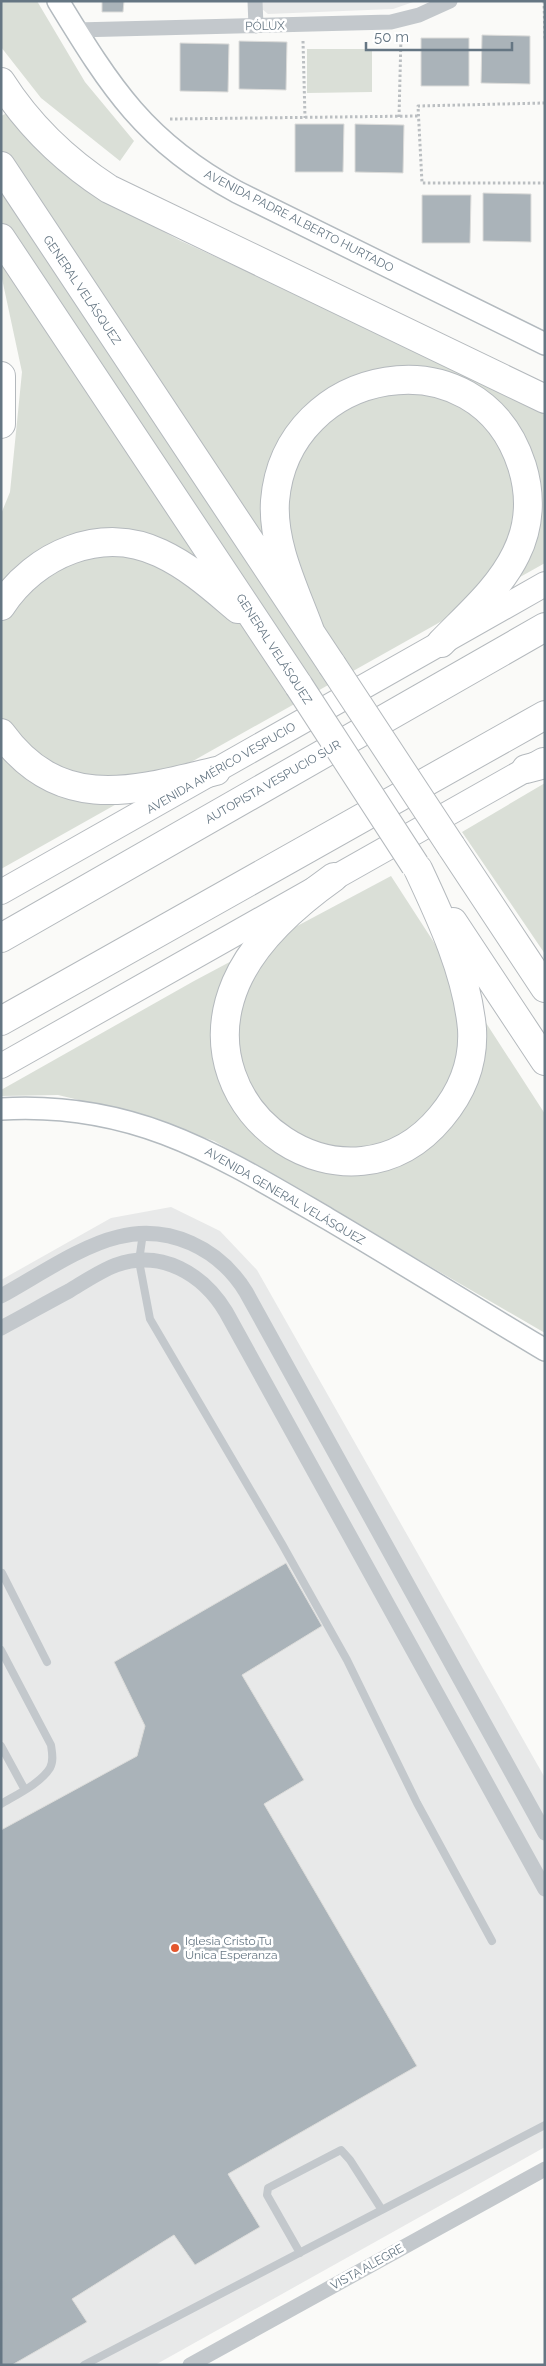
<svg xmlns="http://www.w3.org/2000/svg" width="546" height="2366" font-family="Raleway,sans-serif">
<rect width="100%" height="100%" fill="#fafaf8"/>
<!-- built -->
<path fill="#e8e9e9" d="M262,1H416L393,9L268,14L262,9Z
M171,1207L220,1231L257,1270L545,1778V2147L155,2365H1V1280L111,1218Z"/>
<!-- green -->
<path fill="#dadfd7" d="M1,1H37L85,82L134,141L120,161L41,98L1,47Z
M307,49H372V92L307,93Z
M7,113L94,194L179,240L545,409V563L1,869V514L10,492L22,372L1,274V116Z
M545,783V954L462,832Z
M391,876L545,1114V1333L214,1141L129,1112L58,1095L1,1096V1090L194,981Z"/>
<!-- building -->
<path fill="#aab3b9" stroke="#dcdcda" d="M102,1H124L123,12H102Z
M482,35L530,36V84L481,83Z
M421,38H469V86H421Z
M239,41L287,42L286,90L239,89Z
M180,43L229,44L228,92L180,91Z
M295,124H344L343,172H295Z
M355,124L404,125L403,173L355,172Z
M483,193L531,194V242L483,241Z
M422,195H471L470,243H422Z
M286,1563L322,1626L242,1675L304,1780L264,1804L417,2066L228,2174L260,2227L195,2265L174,2235L72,2299L87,2322L12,2365H1V1830L137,1756L145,1726L114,1662Z"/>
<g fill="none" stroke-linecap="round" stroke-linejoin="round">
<defs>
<path id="secondary" d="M58,1C111,88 145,142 237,192L545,344
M1,1109C134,1101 218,1155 328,1219C401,1262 473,1307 545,1350"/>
<path id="primary" d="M1,892L545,584
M1,1066L543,760"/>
<path id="highway" d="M1,82C29,126 66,161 109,189L545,399
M1,166L332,665
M1,238L299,686
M1,376V424
M1,606C35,554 102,525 160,553C190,567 213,588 238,609
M310,631C295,590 272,545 275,501C286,365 479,330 522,466C531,495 530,526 516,554C499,589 468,615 441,643
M1,733C60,814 134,791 216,771
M526,769L545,764
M451,846L545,988
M334,877C296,904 255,939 236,983C180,1114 350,1227 441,1117C462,1092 474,1062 472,1029C467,973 441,918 418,869
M453,922L545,1061
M1,938L545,627
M1,1021L545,715"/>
</defs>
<!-- secondary casing -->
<use href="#secondary" stroke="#b3babf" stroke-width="24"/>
<!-- primary casing -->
<use href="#primary" stroke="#b5babe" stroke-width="26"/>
<!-- highway casing -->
<use href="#highway" stroke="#b4b9bd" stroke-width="30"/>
<!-- path -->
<path stroke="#bbbfc2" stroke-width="3" stroke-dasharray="2.5 2.5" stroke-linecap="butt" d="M544,1L545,40
M303,41L305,118
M545,103L418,106L422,183H545
M399,117L401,36
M170,119L418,116"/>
<!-- lane -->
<path stroke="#c3c8cc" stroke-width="8" d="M143,1233L139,1261L150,1319L282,1544L347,1660L417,1803L492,1941
M2,1573L47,1662
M1,1650L51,1745C52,1752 54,1761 50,1768C41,1783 16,1795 1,1804
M1,1746L25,1790
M300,2253L267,2195L268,2188L341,2150L350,2160L382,2210
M84,2365L545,2125"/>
<!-- street -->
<path stroke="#c3c8cc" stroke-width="15" d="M255,1L256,26
M76,30L391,22L419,15L450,1
M1,1296C36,1277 80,1246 118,1237C169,1224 219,1248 246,1292L545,1833
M1,1328C24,1316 46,1303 69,1291C84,1282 100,1271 116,1265C162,1249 203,1274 226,1312L545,1889
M190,2365L545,2169"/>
<!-- secondary -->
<use href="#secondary" stroke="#fff" stroke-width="21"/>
<!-- primary -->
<use href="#primary" stroke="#fff" stroke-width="24"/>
<!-- highway -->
<use href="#highway" stroke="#fff" stroke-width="28"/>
<defs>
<path id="highway-bridge" d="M332,665L451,846
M299,686L415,865"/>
</defs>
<!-- highway-bridge casing -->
<use href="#highway-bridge" stroke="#b4b9bd" stroke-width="30" stroke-linecap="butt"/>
<!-- highway-bridge -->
<use href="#highway-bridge" stroke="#fff" stroke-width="28"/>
</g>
<!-- markers -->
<circle fill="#e4572e" stroke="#fff" stroke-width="2" cx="175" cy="1948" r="5"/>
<g text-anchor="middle" stroke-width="5" stroke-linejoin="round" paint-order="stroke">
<!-- street labels -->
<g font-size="12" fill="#657683" stroke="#fff">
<text transform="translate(265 26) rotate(-1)" y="4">PÓLUX</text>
<text transform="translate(299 221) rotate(27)" y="4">AVENIDA PADRE ALBERTO HURTADO</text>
<text transform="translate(82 290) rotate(56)" y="4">GENERAL VELÁSQUEZ</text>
<text transform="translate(274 649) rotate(57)" y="4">GENERAL VELÁSQUEZ</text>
<text transform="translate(221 768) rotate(-30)" y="4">AVENIDA AMÉRICO VESPUCIO</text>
<text transform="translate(273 782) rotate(-30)" y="4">AUTOPISTA VESPUCIO SUR</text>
<text transform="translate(285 1196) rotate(30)" y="4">AVENIDA GENERAL VELÁSQUEZ</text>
<text transform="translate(367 2267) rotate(-29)" y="4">VISTA ALEGRE</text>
</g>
<!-- poi labels -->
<g font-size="12" fill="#657683" stroke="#fff" text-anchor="start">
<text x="185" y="1945">Iglesia Cristo Tu<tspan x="185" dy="14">Única Esperanza</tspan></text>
</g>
</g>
<!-- border -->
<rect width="546" height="2366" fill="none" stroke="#657683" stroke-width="5"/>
<!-- scale -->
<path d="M366 42v8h146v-8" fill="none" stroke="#657683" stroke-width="2.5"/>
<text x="374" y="42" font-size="15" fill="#657683" stroke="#ffffff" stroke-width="4" paint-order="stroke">50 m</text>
</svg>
